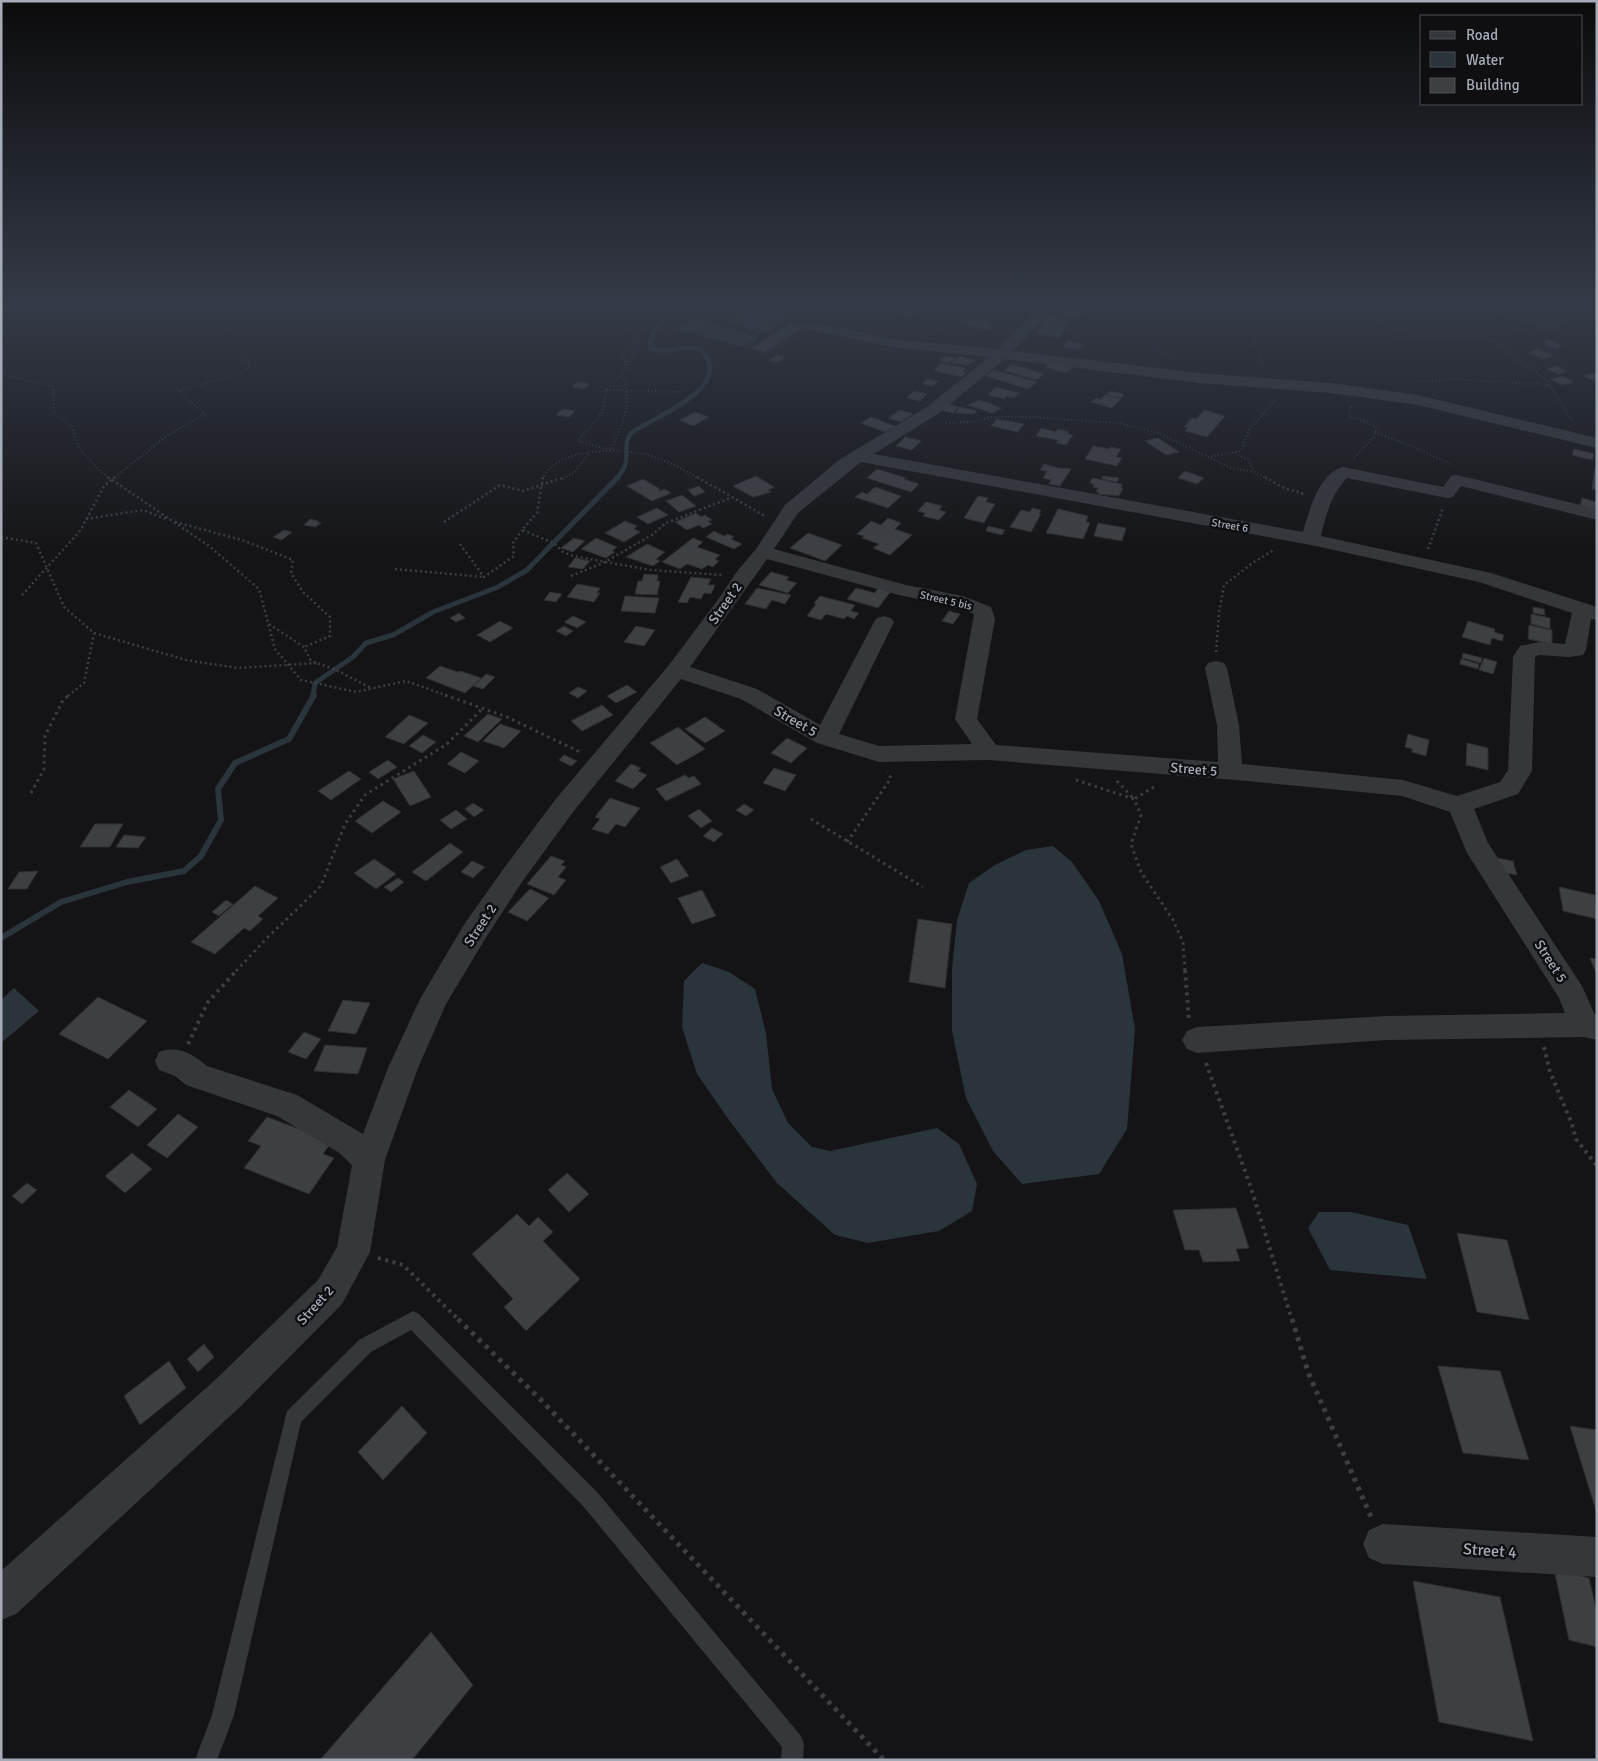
<svg xmlns="http://www.w3.org/2000/svg" width="1598" height="1761" font-family="Signika,sans-serif">
<rect width="100%" height="100%" fill="#141416"/>
<!-- built -->
<path fill="#202023" d="M1468,306H1585L1577,309L1552,332Z"/>
<!-- water -->
<path fill="#2a343b" d="M756,306H759L793,316L763,334L725,322Z
M695,318L760,337L742,347L675,328Z
M1053,846L1072,862L1099,901L1122,954L1135,1029L1127,1129L1099,1174L1022,1184L993,1151L966,1098L952,1031V969L957,920L969,883L995,865L1026,850Z
M702,963L729,972L755,989L766,1033L772,1089L788,1123L812,1147L830,1151L937,1128L959,1144L977,1184L972,1211L939,1231L868,1243L835,1235L777,1183L729,1120L697,1074L682,1027L684,981Z
M14,988L39,1011L1,1043V1000Z
M1319,1212H1351L1408,1225L1427,1279L1330,1270L1308,1228Z"/>
<g fill="none" stroke-linecap="round" stroke-linejoin="round">
<!-- stream-far2 -->
<path stroke="#2a343b" stroke-width="4.5" d="M616,479C635,459 620,449 631,433C651,418 738,387 701,350C684,342 668,356 650,348C649,329 665,317 678,306"/>
<!-- stream-far1 -->
<path stroke="#2a343b" stroke-width="5" d="M313,696L315,683L353,657L366,643L393,635L433,612L498,587L527,570L618,477"/>
<!-- stream -->
<path stroke="#2a343b" stroke-width="6" d="M1,938L61,902L127,882L184,871L201,856L221,820L218,789L235,763L289,739L314,695"/>
</g>
<!-- building -->
<path fill="#3e3f43" stroke="#2e2e32" d="M1089,306H1121L1123,307L1117,313L1100,309L1097,311L1089,310L1092,307Z
M1064,309L1075,310L1085,312L1078,319L1060,315Z
M911,310L918,313L907,318L899,314Z
M1049,316L1069,320L1059,338L1038,334L1039,332H1037Z
M964,319L991,322L988,324L994,326L988,330L958,323Z
M792,323L805,326L764,352L751,348Z
M1547,340L1560,344L1558,345L1562,346L1557,349L1544,345L1547,343L1543,342Z
M1067,341L1082,344L1078,350L1063,347Z
M1539,349L1554,356L1543,359L1528,353Z
M776,355L785,357L778,362L769,360Z
M945,356L955,358L949,363L939,360Z
M959,356L975,360L968,365L951,363Z
M1051,362L1072,368L1066,373L1045,367Z
M941,363L966,368L963,372H966L962,377L934,371Z
M1012,364L1044,374L1036,380L1004,370Z
M1556,366L1567,371L1558,374L1547,369Z
M994,370L1037,382L1028,389L986,376Z
M1596,373L1597,381H1595L1584,376Z
M1563,376L1574,382L1562,385L1550,379Z
M927,379L938,381L933,386L922,384Z
M577,382L590,384L584,389L572,387Z
M996,387L1019,393L1014,398L1007,396L1005,399L988,395Z
M914,391L927,394L920,401L907,398Z
M1110,391L1124,394L1121,398L1106,395Z
M1105,395L1121,399L1112,408L1091,402L1096,398L1100,400Z
M979,400L993,404L992,405L1002,408L992,413L968,405Z
M946,404L959,407L953,413L941,410Z
M960,407L977,411L974,414L955,413Z
M565,409L575,411L569,417L556,415L561,410Z
M900,410L913,414L901,422L888,418Z
M1204,410L1225,416L1207,437L1185,431L1188,428L1184,427L1192,418L1196,419Z
M695,412L709,417L693,426L680,420Z
M871,417L895,426L885,432L861,423Z
M997,419L1024,424L1018,432L991,426Z
M1041,428L1056,432L1058,429L1069,432L1067,434L1073,435L1066,445L1056,443L1058,440L1036,436Z
M905,437L921,441L912,450L896,446Z
M1158,438L1179,452L1166,455L1145,441Z
M1093,446L1109,449L1111,447L1121,449L1116,457L1122,458L1117,466L1085,459Z
M1574,449L1594,454L1592,460L1572,455Z
M1044,464L1059,468L1071,469L1060,486L1049,484L1051,480L1043,478L1047,471L1040,470Z
M1595,468L1597,469V490L1592,489Z
M877,469L906,478L904,479L919,484L911,492L867,478Z
M1185,471L1204,478L1197,484L1178,478Z
M756,476L774,487L768,490L771,492L753,497L733,486Z
M1103,476L1119,478L1117,482L1102,479Z
M1092,478L1122,484L1121,488H1123L1119,496L1098,494L1099,492H1096L1098,488L1093,487L1094,484L1090,483Z
M643,479L660,489L658,490L660,491L664,489L671,493L652,501L627,486Z
M699,486L705,492L694,496L688,490Z
M875,487L901,496L888,508L855,497L862,492L867,494Z
M682,495L696,506L679,512L666,501Z
M978,496L988,498L986,502L995,504L984,523L964,518Z
M1582,498L1597,502L1595,511L1580,507Z
M926,502L942,506L939,510L946,512L939,520L923,516L925,513L918,511Z
M657,508L668,515L648,524L637,517Z
M1032,508L1041,510L1039,514H1041L1031,532L1010,527L1021,510L1030,512Z
M1058,509L1088,516L1086,522L1090,523L1083,539L1046,533Z
M696,513L701,517L705,515L712,520L708,521L712,524L703,528L699,525L687,530L675,522Z
M888,518L901,523L895,529L912,535L890,555L873,548L879,544L862,538L864,536L857,534L871,521L881,525Z
M310,519L318,521L317,522L321,523L315,527L304,525Z
M625,521L637,526L634,529L640,532L624,542L605,533Z
M1098,523L1126,528L1122,541L1094,536Z
M988,526L1005,530L1002,535L986,531Z
M284,530L292,532L282,540L273,537Z
M714,531L724,536L728,534L734,537L731,539L742,544L734,549L706,537Z
M808,533L842,545L825,561L790,548Z
M574,538L585,541L573,552L561,548Z
M596,538L617,547L612,551L615,552L606,558L581,549Z
M693,538L703,542L697,547L720,555L715,559L719,561L713,567L708,565L702,569L687,564L680,569L662,562Z
M647,544L665,552L656,559L660,561L653,566L626,557Z
M575,558L590,561L583,569L568,567Z
M771,572L789,577L786,580L797,583L788,593L759,585Z
M644,574L658,575L657,581H660L657,595L635,594L638,581H642Z
M691,577L711,579L708,585H715L711,594L704,593L701,599L690,597L687,603L678,602Z
M577,584L600,588L597,593H600L594,602L567,597Z
M757,588L791,595L785,604L772,600L766,609L745,604Z
M856,588L875,593L878,588L891,591L878,608L847,599Z
M550,592L562,594L556,602L544,600Z
M625,596L659,598L655,613L621,611Z
M820,596L855,605L851,611L859,613L854,619L847,616L844,619L826,614L821,620L807,616L816,604L814,603Z
M1533,607L1544,609L1545,615L1533,613Z
M949,611L960,614L953,624L942,621Z
M459,613L465,618L456,622L450,618Z
M1531,614L1550,618V629L1531,624Z
M573,616L586,622L577,628L564,622Z
M500,621L513,628L490,642L477,635Z
M1468,621L1495,629L1494,632L1504,635L1502,641L1492,638L1490,645L1462,637Z
M1529,625L1552,630V644L1528,639Z
M564,626L573,631L566,636L556,631Z
M636,626L655,630L644,646L624,642Z
M1463,653L1482,658L1481,663L1462,658Z
M1484,658L1497,662L1493,674L1479,670Z
M1461,659L1479,664L1478,669L1460,664Z
M440,666L458,672L460,671L481,678L465,693L426,678Z
M486,674L495,677L483,689L473,686Z
M627,685L637,692L616,703L607,696Z
M578,687L587,691L578,698L569,693Z
M602,705L613,715L582,731L571,721Z
M488,714L502,719L478,742L464,736Z
M409,715L428,723L404,744L385,737Z
M705,717L725,731L705,743L685,729Z
M500,724L521,731L504,748L483,741Z
M678,727L705,749L677,765L650,743Z
M1408,734L1429,740L1426,756L1412,752V749L1405,747Z
M423,735L436,742L422,753L409,746Z
M787,738L807,748L791,763L771,753Z
M1467,743L1488,748V770L1466,765Z
M461,752L479,761L465,773L447,764Z
M564,755L577,761L571,766L559,760Z
M388,760L397,767L378,779L369,772Z
M631,764L641,768L638,771L647,775L633,789L615,781Z
M774,768L796,775L785,791L763,783Z
M349,771L361,779L331,800L318,791Z
M414,771L431,797L410,806L393,779Z
M685,775L689,778L694,776L701,784L666,801L656,789Z
M610,798L640,808L625,827L616,824L608,834L592,829L600,819L595,817Z
M383,801L401,812L372,833L355,821Z
M473,803L484,810L474,817L465,809Z
M744,804L754,810L746,816L736,810Z
M699,809L712,821L701,828L688,816Z
M456,810L467,819L451,829L440,820Z
M95,824H123L110,847H80Z
M712,828L723,834L714,842L703,836Z
M124,835L146,837L138,848L116,847Z
M450,843L463,852L426,881L412,872Z
M551,856L565,861L561,865L566,867L558,877L566,880L554,895L527,884Z
M1492,857L1513,861L1517,875L1495,871Z
M374,859L396,874L376,889L354,873Z
M677,859L689,876L671,883L660,867Z
M472,861L485,867L473,878L461,872Z
M38,871L27,889H8L19,872Z
M398,878L404,882L391,892L384,887Z
M255,886L278,898L258,916L263,919L250,931L244,928L215,954L191,942Z
M1559,887L1595,895L1597,919L1563,911Z
M530,889L549,898L527,921L508,912Z
M702,890L716,916L692,924L678,898Z
M226,900L233,904L219,916L212,912Z
M918,919L952,924L945,988L909,982Z
M1590,958L1597,959V975Z
M98,997L147,1021L108,1059L59,1034Z
M343,1000L370,1003L356,1034L328,1031Z
M304,1032L321,1039L306,1059L288,1052Z
M325,1045L367,1048L358,1074L314,1071Z
M129,1090L157,1109L138,1127L110,1107Z
M178,1114L198,1127L167,1158L147,1145Z
M267,1117L332,1141L323,1154L334,1158L309,1194L244,1168L261,1146L248,1141Z
M132,1153L152,1169L125,1193L105,1176Z
M567,1173L589,1194L569,1212L548,1190Z
M27,1183L37,1190L22,1204L12,1196Z
M1236,1208L1249,1248L1236,1249L1240,1261L1203,1262L1199,1250H1185L1173,1210Z
M517,1214L529,1226L538,1217L553,1232L543,1241L580,1279L526,1331L504,1307L513,1299L472,1254Z
M1457,1233L1507,1240L1529,1320L1477,1312Z
M204,1344L214,1357L198,1372L187,1359Z
M169,1361L186,1388L140,1425L124,1396Z
M1438,1366L1500,1371L1529,1460L1463,1453Z
M402,1406L427,1433L383,1480L358,1452Z
M1570,1426L1597,1430V1514Z
M1554,1569L1589,1578L1597,1613V1647L1569,1640Z
M1413,1581L1500,1597L1533,1741L1439,1722Z
M431,1632L473,1685L412,1760H320Z"/>
<g fill="none" stroke-linecap="round" stroke-linejoin="round">
<!-- path-far4 -->
<path stroke="#3b3e43" stroke-width="2" stroke-dasharray="1 2.5" stroke-linecap="butt" d="M633,306L637,311L628,317L625,326L638,333
M1347,306L1396,329L1433,339L1469,337L1493,340
M1533,306L1534,316C1522,328 1510,335 1493,340L1546,380L1572,420
M925,319L942,331L943,334
M1260,323L1253,329L1256,348L1264,367
M1374,342L1408,336L1422,338
M1153,348L1170,357
M765,353L800,333
M627,365L622,355L636,337
M1,374L53,387L54,412L72,427L79,448L100,471L110,479
M622,374C634,404 623,422 611,450L578,441L602,413L606,390Z
M622,374L633,355L636,336L643,326L665,306
M1418,382L1452,379L1549,385
M606,390L683,392
M1351,407L1349,416L1376,426L1374,437L1354,458
M946,423L973,422L991,417H1030L1119,423L1158,433L1231,468L1255,472L1267,479
M1375,432L1414,447L1450,464
M1235,453L1248,460L1254,472
M1208,457L1241,451L1249,430L1275,400
M113,479L165,437L205,414L178,391L244,372L250,366L232,334L206,306
M542,479C558,445 628,447 657,458C672,463 686,471 699,479
M563,479L574,473L589,453"/>
<!-- path-far3 -->
<path stroke="#3b3e43" stroke-width="2.5" stroke-dasharray="2 3" stroke-linecap="butt" d="M108,477L209,546L259,589L275,649L301,680L356,692L406,681L448,696
M543,477L537,513L522,530L554,543L563,552L573,556L650,570L722,575
M697,477L765,516
M1265,477L1284,488L1304,494
M86,519L143,510L166,519
M175,522L242,540L293,560L291,573L303,592L330,617V636L304,647
M444,522L500,485L523,491L565,477
M1,537L36,543L64,607L94,633L186,660L238,668L317,663
M460,544L484,577L514,556L513,543L522,530
M1428,549L1443,508
M395,569L483,577
M571,576L605,562L652,535L666,523L730,498
M22,595L80,531L104,486L115,477
M269,624L304,647L311,661L334,669L371,688
M1216,652L1219,613L1224,585L1254,562L1274,550
M68,696L84,683L94,633"/>
<!-- path-far2 -->
<path stroke="#3b3e43" stroke-width="3" stroke-dasharray="2.5 4" stroke-linecap="butt" d="M445,695L507,717L582,753
M1076,780L1134,799L1141,815L1131,844L1141,872L1173,920L1183,942L1185,971
M1117,781L1134,799L1157,785
M31,793L44,769L45,736L63,700L69,695
M811,819L923,887
M847,842L891,778L887,772
M236,971L267,938L321,886L345,824L365,795L447,744L483,708"/>
<!-- path-far1 -->
<path stroke="#3b3e43" stroke-width="4" stroke-dasharray="3 4.5" stroke-linecap="butt" d="M1185,970L1189,1020
M188,1044L208,1002L237,970
M1544,1047L1550,1072L1572,1124L1576,1139L1597,1166
M1206,1063L1251,1188L1292,1320
M378,1258L403,1265L459,1320"/>
<!-- path -->
<path stroke="#3b3e43" stroke-width="5" stroke-dasharray="4 5.5" stroke-linecap="butt" d="M458,1319L541,1400L884,1760
M1292,1319L1308,1372L1371,1517"/>
<!-- service -->
<path fill="#35373b" fill-rule="evenodd" d="M413,1311L419,1314L597,1492L801,1736L804,1744L803,1760H781L782,1747L583,1506L411,1330L371,1352L301,1422L234,1715L217,1760H195L212,1715L287,1411L359,1340Z"/>
<!-- minor -->
<path fill="#35373b" fill-rule="evenodd" d="M1041,306H1057L1013,351L1199,373L1331,383L1418,395L1597,438V448L1418,405L1331,393L1199,383L1005,359L939,413L874,454L1303,532C1309,511 1319,473 1343,467L1443,487L1451,476L1457,475L1597,509V520L1461,486L1453,497L1447,498L1347,478C1331,495 1326,514 1321,536L1491,573L1597,607V620L1591,619L1586,650L1583,655L1569,657L1539,655L1535,657L1532,771L1518,794L1474,809L1488,843L1582,986L1595,1015H1597V1040L1584,1037L1386,1040L1197,1053L1187,1049L1182,1040L1187,1031L1197,1027L1386,1016L1565,1013L1559,998L1467,853L1450,812L1402,796L1247,781L989,760L879,762L817,743L741,699L681,679L573,812L522,882L485,939L446,1004L418,1068L385,1160L370,1252L342,1304L241,1406L16,1614L1,1620V1571L215,1380L318,1280L337,1247L352,1165L338,1152L277,1116L186,1085L175,1076L159,1070L155,1061L159,1052C177,1045 193,1054 207,1066L297,1095L363,1134L388,1068L420,999L465,923L504,868L555,800L669,665L717,601L738,570L756,549L785,505L839,460L927,407L989,357L898,348L808,329L806,326L808,323L813,322L898,340L998,349ZM861,462L1311,545L1479,582L1572,613L1565,644L1539,642L1520,646L1513,657L1508,770L1500,782L1457,796L1403,780L1242,764L1239,725L1227,668L1224,663L1216,661L1208,663L1205,668L1217,725L1218,762L996,745L977,719L995,619L991,607L963,596L906,585L774,549L798,513ZM767,559L899,595L952,606L974,614L955,719L972,744L879,746L839,734L894,622L891,618L884,616L877,618L874,622L820,725L757,689L690,667Z
M1383,1524L1597,1537V1577L1383,1564L1369,1558L1363,1544L1369,1530Z"/>
</g>
<!-- sky -->
<linearGradient id="sky" x2="0" y2="1"><stop stop-color="#0b0b0c"/><stop offset="0.55" stop-color="#343a47"/><stop offset="1" stop-color="#343a47" stop-opacity="0"/></linearGradient>
<rect width="1598" height="553" fill="url(#sky)"/>
<g text-anchor="middle" stroke-width="5" stroke-linejoin="round" paint-order="stroke">
<!-- far-street labels -->
<g font-size="11" fill="#a5acb7" stroke="#0f0f11">
<text transform="translate(1230 525) rotate(10)" y="4">Street 6</text>
<text transform="translate(946 600) rotate(13)" y="4">Street 5 bis</text>
</g>
<!-- street labels -->
<g font-size="14" fill="#a5acb7" stroke="#0f0f11">
<text transform="translate(725 603) rotate(-55)" y="5">Street 2</text>
<text transform="translate(796 721) rotate(30)" y="5">Street 5</text>
<text transform="translate(1194 769) rotate(5)" y="5">Street 5</text>
<text transform="translate(480 925) rotate(-57)" y="5">Street 2</text>
<text transform="translate(1551 961) rotate(57)" y="5">Street 5</text>
<text transform="translate(315 1305) rotate(-48)" y="5">Street 2</text>
</g>
<!-- near-street labels -->
<g font-size="16" fill="#a5acb7" stroke="#0f0f11">
<text transform="translate(1490 1550) rotate(4)" y="6">Street 4</text>
</g>
</g>
<!-- border -->
<rect width="1598" height="1761" fill="none" stroke="#a5acb7" stroke-width="5"/>
<!-- legend -->
<rect x="1420" y="15" width="162" height="90" fill="#0f0f11" stroke="#4b4e53"/>
<rect x="1430" y="31" width="25" height="8" fill="#35373b" stroke="#4b4e53"/>
<text x="1466" y="40" font-size="15" fill="#a5acb7">Road</text>
<rect x="1430" y="52" width="25" height="15" fill="#2a343b" stroke="#4b4e53"/>
<text x="1466" y="65" font-size="15" fill="#a5acb7">Water</text>
<rect x="1430" y="78" width="25" height="15" fill="#3e3f43" stroke="#4b4e53"/>
<text x="1466" y="90" font-size="15" fill="#a5acb7">Building</text>
</svg>
